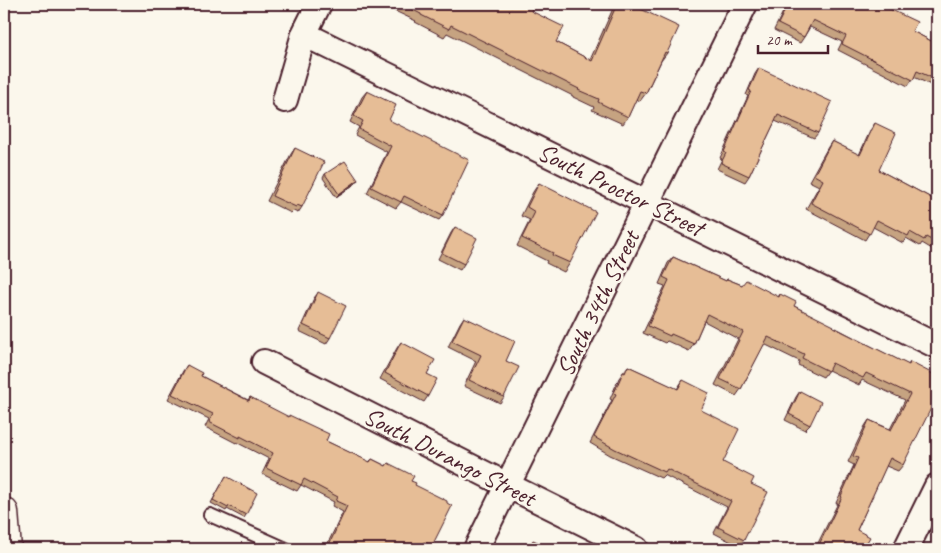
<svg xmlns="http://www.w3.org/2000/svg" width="941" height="553" font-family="Caveat,sans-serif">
<rect width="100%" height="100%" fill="#fbf7ec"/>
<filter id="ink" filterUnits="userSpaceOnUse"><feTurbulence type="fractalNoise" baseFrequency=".02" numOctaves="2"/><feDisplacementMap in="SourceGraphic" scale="10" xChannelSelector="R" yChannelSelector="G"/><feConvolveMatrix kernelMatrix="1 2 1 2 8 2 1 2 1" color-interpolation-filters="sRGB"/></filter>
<g filter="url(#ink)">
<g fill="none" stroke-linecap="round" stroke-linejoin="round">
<defs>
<path id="service" d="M210,515L286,549"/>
<path id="minor" d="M304,34L937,346
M285,100L304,34L319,4
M264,362L507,485L636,549
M476,549L745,4
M906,549L937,486"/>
<path id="tertiary" d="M4,512L7,549"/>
</defs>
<!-- service casing -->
<use href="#service" stroke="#4a1f2b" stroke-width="16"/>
<!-- minor casing -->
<use href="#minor" stroke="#4a1f2b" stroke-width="28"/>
<!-- tertiary casing -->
<use href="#tertiary" stroke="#4a1f2b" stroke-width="31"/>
<!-- service -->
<use href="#service" stroke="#fbf7ec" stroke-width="12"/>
<!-- minor -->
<use href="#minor" stroke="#fbf7ec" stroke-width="24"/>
<!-- tertiary -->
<use href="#tertiary" stroke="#fbf7ec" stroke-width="28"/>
</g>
<!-- wall -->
<path fill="#c6a381" stroke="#4a1f2b" d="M380,4H504L510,7L511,4H534L531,11L556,42L590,60L615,4H630L667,53L661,61L646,93L640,101L636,99L628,117L623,124L592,110L594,107L573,97V96L447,33L444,37L415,22L416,21Z
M787,4H879L912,31L937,44V88L914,77L908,86L838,50L842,42L810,27L804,37L800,43L774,30Z
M759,68L818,133L814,138L775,121L749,176L745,182L717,169L722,159L720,158L748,96L746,95L755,74Z
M367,91L389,120L443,215L439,220L401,202L396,208L367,193L387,152L355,135L359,127L350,122L362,97Z
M875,123L879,170L937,201V252L922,243L920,246L906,238L903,243L873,227L865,240L806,209L819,186L809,181L828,147L832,141L859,155L871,129Z
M295,148L302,207L298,213L293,211L291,213L267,201L291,154Z
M325,174L356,183L336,197L323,178Z
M539,183L570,263L564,272L546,263L547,261L517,246L530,220L521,216L533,192Z
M455,227L464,264L460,270L438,259L451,233Z
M673,257L726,281L727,279L742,285L778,297L780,294L794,306L857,339L908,365L910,362L935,386L903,465L898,471L886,466L857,530L863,549H815L838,503H836L854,465L848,462L865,426L869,420L890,429L905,400L862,380L859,385L828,370L823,377L798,365L799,361L764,344L741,389L736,396L715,385L738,339L704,321L694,344L689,351L667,341L665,343L643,333L665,286L659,284L668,263Z
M318,293L330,338L326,344L299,331L314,298Z
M464,317L506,361L504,397L500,403L464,386L476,361L448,347L460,323Z
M401,342L427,374L428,396L424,402L380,379L397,348Z
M187,365L201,376L248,400L250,397L326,441L369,462L372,459L386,466L388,463L411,481L415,485L432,546L429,549H423L421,548L420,549H325L343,512L332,506L334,502L301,485L297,491L262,474L269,459L236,442V443L205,427L209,419L168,399L183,371Z
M628,366L677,389L683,380L701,410L723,462L751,484L744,540L739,546L714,533L727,507L664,475L661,478L610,455L590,443L612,400L610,399L619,378Z
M800,391L810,425L805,430L785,420L796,397Z
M226,476L246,515L244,518L227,509L226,511L211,503Z"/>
<!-- shaded-wall -->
<path fill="#a18469" stroke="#4a1f2b" d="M358,180L356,183L336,197L339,194Z"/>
<!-- building -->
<path fill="#e6bd96" stroke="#4a1f2b" d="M401,4H504L512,7L513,4H534L531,11L564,27L556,42L592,61L617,4H630L679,27L667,53L665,52L646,93L640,91L628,117L598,102L599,99L578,90L579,89L451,25L449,29L421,15V14Z
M788,4H879L917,22L912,31L937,44V80L917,71L913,80L842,44L846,36L813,20L804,37L778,24Z
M759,68L832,102L818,133L778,115L749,176L721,163L726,153L724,152L751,91L749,90Z
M367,91L396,105L389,120L469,160L443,215L404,196L401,202L371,187L391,146L359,129L363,121L354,116Z
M875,123L896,133L879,170L937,201V243L926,237L924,240L910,232L908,236L877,220L870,234L811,203L823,180L814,175L832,141L860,155Z
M295,148L324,162L302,207L297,205L296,207L272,196Z
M345,161L358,180L339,194L325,174Z
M539,183L596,212L570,263L552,255L553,253L522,238L535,212L527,207Z
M455,227L477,238L464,264L442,253Z
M673,257L726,281L727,279L742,285L746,280L779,297L780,294L796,302L794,306L834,326L833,327L909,365L910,362L937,376V382L935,386L937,387V396L903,465L890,458L857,530L870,537L863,549H817L842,497L841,496L858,458L853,456L869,420L891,430L910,394L866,373L863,378L832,363L828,371L802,358L804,354L768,337L741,389L720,379L743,332L707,314L694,344L671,334L670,336L648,326L669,280L663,277Z
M318,292L346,306L330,338L303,325Z
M464,317L515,341L506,361L519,367L504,397L469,380L481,355L452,341Z
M401,342L435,360L427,374L437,379L428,396L385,373Z
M187,365L202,373L201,376L249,401L250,397L289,417V415L329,434L326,441L370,462L372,459L386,466L388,463L414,476L411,481L416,483L415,485L447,501V503L452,506L432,546L424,542L420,549H327L347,506L336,501L338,497L304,479L301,485L266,468L273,453L240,436V438L209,422L213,414L172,394Z
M628,366L678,389L683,380L709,393L701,410L739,429L723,462L754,478L751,484L768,492L744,540L718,527L731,501L667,469L665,472L615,449L594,437L616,394L614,393L623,372L625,373Z
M800,391L821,402L810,425L789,414Z
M226,476L257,493L246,515L229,506L228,508L213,500Z
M533,540L553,549H528Z"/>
</g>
<g text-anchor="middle" stroke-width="5" stroke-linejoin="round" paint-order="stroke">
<!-- street labels -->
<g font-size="25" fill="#4a1f2b" stroke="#fbf7ec">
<text transform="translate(621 189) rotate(26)" y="9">South Proctor Street</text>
<text transform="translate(597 303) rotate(-64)" y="9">South 34th Street</text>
<text transform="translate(450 456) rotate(27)" y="9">South Durango Street</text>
</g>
</g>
<!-- margin -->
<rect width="941" height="553" fill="none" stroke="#fbf7ec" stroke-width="20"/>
<rect x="10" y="10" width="921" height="533" fill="none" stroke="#4a1f2b" stroke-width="2" filter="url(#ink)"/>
<!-- scale -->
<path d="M758 45v8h70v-8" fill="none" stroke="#4a1f2b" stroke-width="2.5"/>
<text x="766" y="45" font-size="15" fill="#4a1f2b" stroke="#fbf7ec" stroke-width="4" paint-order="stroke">20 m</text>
</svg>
